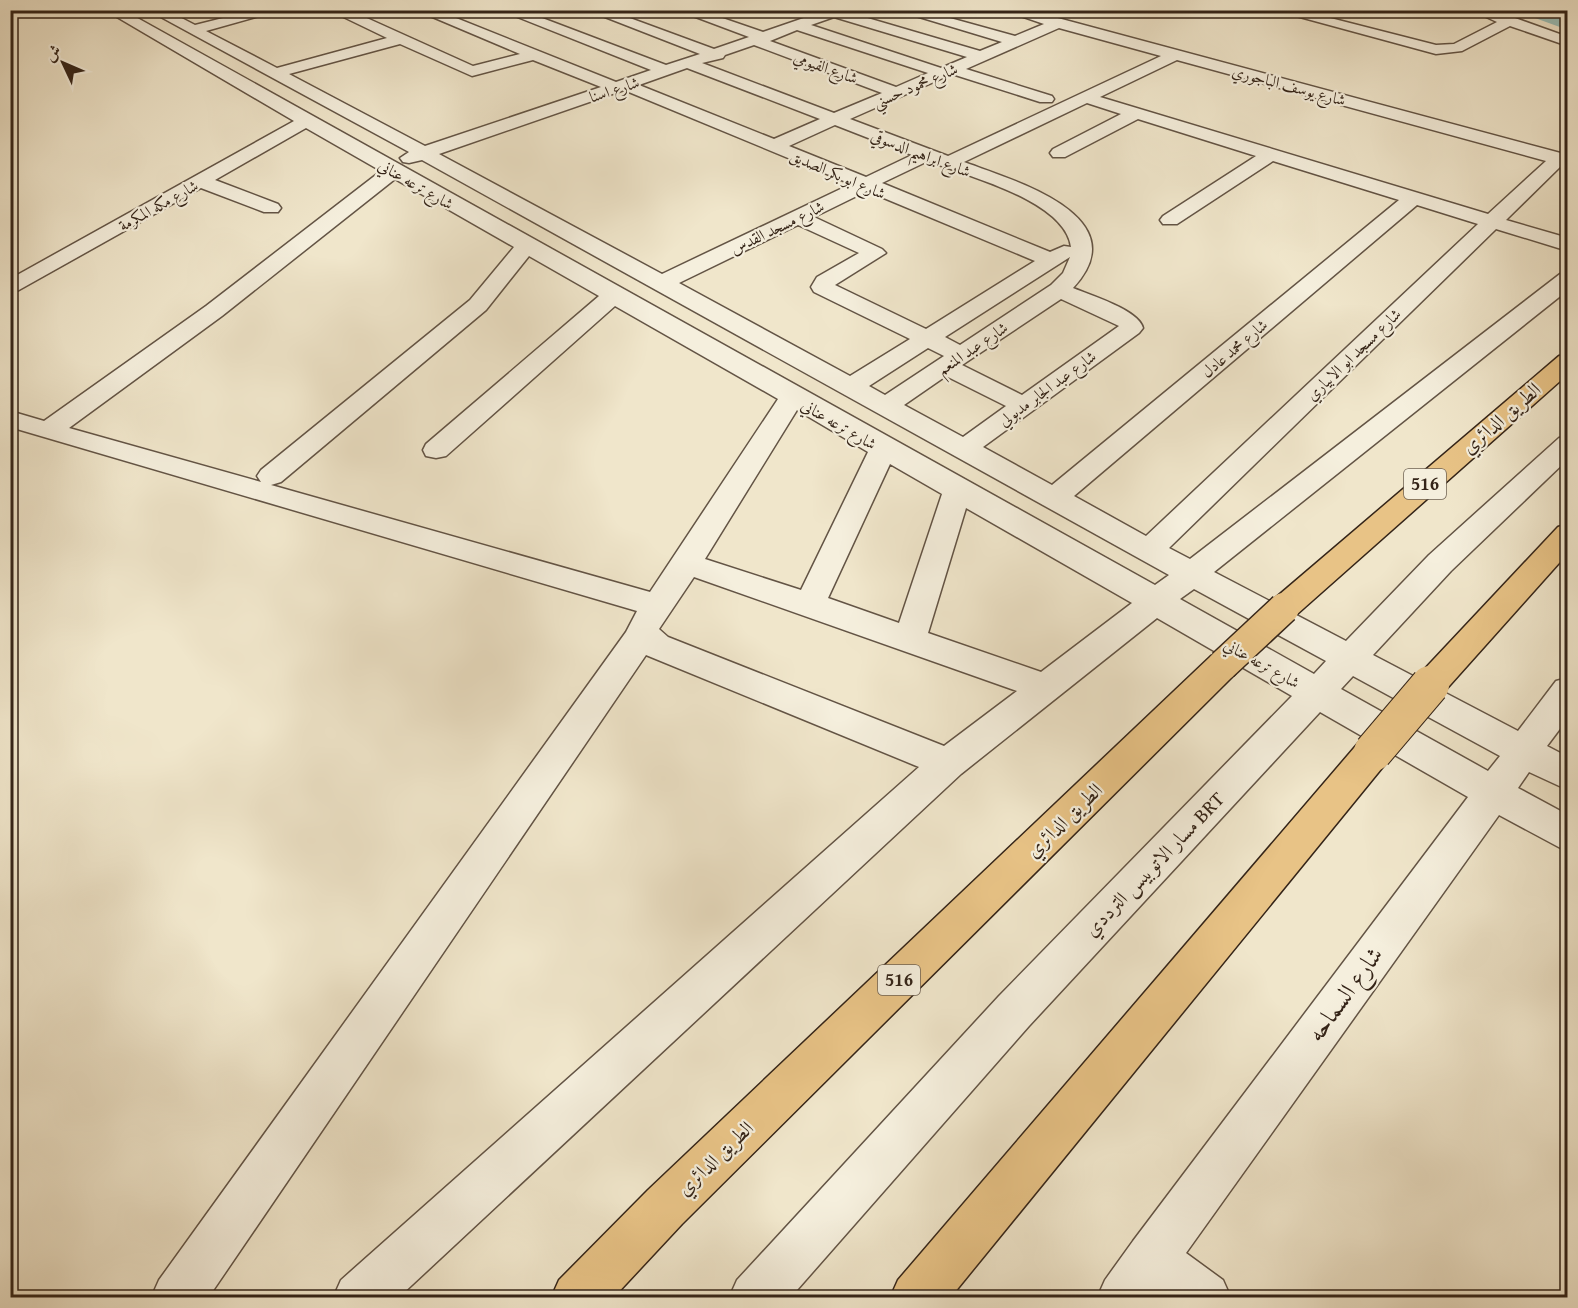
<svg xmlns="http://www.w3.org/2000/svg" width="1578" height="1308" font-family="'Gentium Book Plus',Amiri,serif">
<rect width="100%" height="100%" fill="#f0e6cb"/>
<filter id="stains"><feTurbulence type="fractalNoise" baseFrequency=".00333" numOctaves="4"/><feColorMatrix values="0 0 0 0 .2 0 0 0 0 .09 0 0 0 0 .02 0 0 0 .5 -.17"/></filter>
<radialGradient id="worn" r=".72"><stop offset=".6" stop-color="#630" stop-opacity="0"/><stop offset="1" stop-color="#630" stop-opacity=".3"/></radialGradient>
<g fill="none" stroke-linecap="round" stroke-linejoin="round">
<!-- canal -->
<path fill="#9abfb8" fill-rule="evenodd" d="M1513,10H1535L1568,21V30Z"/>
<defs>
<path id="minor" d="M105,10H123L1155,585L1169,575L422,160L409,163L403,162L400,158L409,152L148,10H166L195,25L255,10H281L206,31L277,68L387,38L329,10H349L473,66L520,54L416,10H436L616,82L651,70L500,10H521L666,65L700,54L587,10H608L714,49L749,37L677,10H699L763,32L827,10H849L847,12L980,51L1002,42L896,10H921L1015,36L1044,24L1003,10H1028L1568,155V166L1562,165L1506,220L1568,238V251L1496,229L1169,548L1190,559L1560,274L1568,273V290L1214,572L1346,641L1429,555L1559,438L1568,436V459L1451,571L1373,655L1518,731L1556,681L1568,678V718L1547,746L1568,757V790L1529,772L1518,788L1568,815V852L1499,815L1186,1253L1223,1280L1231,1298H1161L1157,1295L1155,1298H1097L1105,1280L1133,1241L1468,797L1320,712L1029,1026L790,1298H729L737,1280L999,996L1292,696L1157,618L961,774L398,1298H333L341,1280L919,767L646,655L208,1298H151L159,1280L626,632L637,611L10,427V411L44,421L206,306L381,171L306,128L215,180L278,204L281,208L278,212H264L201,188L10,295V279L294,121ZM834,17L967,57L941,68L811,25ZM1059,28L1161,56L948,156L850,119L952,74L1040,102H1052L1054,99L1052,96L966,69ZM797,30L928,73L896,87L770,41ZM400,44L472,76L533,60L601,87L425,146L289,74ZM754,45L882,93L834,113L702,63L723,58L725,55ZM1177,60L1546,161L1488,214L1100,97ZM687,68L820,119L774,139L639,85ZM624,90L851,184L662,274L439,154ZM1087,103L1121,114L1053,149L1050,153L1053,157H1065L1138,119L1256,156L1163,216L1160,220L1163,224H1177L1273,161L1399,200L1052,485L983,447L1139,333L1143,328C1139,310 1090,295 1073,288C1140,216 1012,180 964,162ZM835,125L912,155L866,177L789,146ZM928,161C966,176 1065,200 1071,247L1064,246L1050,252L882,183ZM395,179L514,247L470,300L261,470L257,476L261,482L69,428L222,316ZM867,191L1035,261L926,329L835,285L886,253L882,249L814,217ZM1417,205L1478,224L1146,536L1074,496ZM798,225L859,253L817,277L811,287L814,292L910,339L850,376L679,283ZM529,256L599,296L426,444L423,450L426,456L436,458L446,456L615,306L778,399L650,592L271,485L281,482L486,310ZM1070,257L1063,273L1051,285L960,345L945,337ZM1061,299L1119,326L1022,395L962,365ZM928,348L944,356L885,395L869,386ZM946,376L1006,406L963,437L904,405ZM797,410L868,452L801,590L705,559ZM890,464L942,494L899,623L828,598ZM966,508L1132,603L1041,672L928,633ZM694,577L1017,691L944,746L668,637L659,629ZM1194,589L1326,661L1314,674L1180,599ZM1353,676L1500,756L1488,771L1341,689Z
M1274,10H1299L1436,45L1454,44L1497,22L1471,10H1493L1568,37V46L1510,26L1462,51L1436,54Z"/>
<path id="highway" d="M1568,354V374L1295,616L1284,620L1273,616L1268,608L1273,600L1559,356Z
M1568,524V553L1442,694L1430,698L1418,694L1413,685L1418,676L1558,527Z
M1223,652L1235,656L1240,665L1235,674L682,1224L613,1298H551L559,1280L648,1190L1211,656Z
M1373,737L1386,741L1391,752L1386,763L950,1298H890L898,1280L1360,741Z"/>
</defs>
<!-- minor casing -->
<use href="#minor" stroke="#635445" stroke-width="3"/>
<!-- highway casing -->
<use href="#highway" stroke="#342418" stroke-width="3"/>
<!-- minor -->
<use href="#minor" fill="#f5efdd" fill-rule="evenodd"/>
<!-- highway -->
<use href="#highway" fill="#e8c386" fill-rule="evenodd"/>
<defs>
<path id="highway-bridge-far1" d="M1223,665L1284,608"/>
<path id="highway-bridge" d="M1373,752L1430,685"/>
</defs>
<!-- highway-bridge-far1 casing -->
<use href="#highway-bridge-far1" stroke="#342418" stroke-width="33" stroke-linecap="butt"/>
<!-- highway-bridge casing -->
<use href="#highway-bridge" stroke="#342418" stroke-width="40" stroke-linecap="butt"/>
<!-- highway-bridge-far1 -->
<use href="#highway-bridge-far1" stroke="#e8c386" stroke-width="30"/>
<!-- highway-bridge -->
<use href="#highway-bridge" stroke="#e8c386" stroke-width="38"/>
</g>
<g text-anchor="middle" stroke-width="4.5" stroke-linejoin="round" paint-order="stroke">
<!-- far-street labels -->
<g font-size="16" fill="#342418" stroke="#f5efdd">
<text transform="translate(826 67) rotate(20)" y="6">شارع الفيومي</text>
<text transform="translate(915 85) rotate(-23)" y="6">شارع محمود حسني</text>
<text transform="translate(1289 85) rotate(15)" y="6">شارع يوسف الباجوري</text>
<text transform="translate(614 89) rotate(-18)" y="6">شارع اسنا</text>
<text transform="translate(921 153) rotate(21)" y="6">شارع ابراهيم الدسوقي</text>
<text transform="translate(838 174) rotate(23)" y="6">شارع ابو بكر الصديق</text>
<text transform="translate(416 184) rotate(30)" y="6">شارع ترعه عناني</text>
<text transform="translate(158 205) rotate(-29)" y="6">شارع مكه المكرمة</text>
<text transform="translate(777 227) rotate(-26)" y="6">شارع مسجد القدس</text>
<text transform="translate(972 348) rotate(-34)" y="6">شارع عبد المنعم</text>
<text transform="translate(1234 348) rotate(-40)" y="6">شارع محمد عادل</text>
<text transform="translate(1353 354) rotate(-44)" y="6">شارع مسجد ابو الابياري</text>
<text transform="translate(1047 388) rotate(-36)" y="6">شارع عبد الجابر مدبولي</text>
<text transform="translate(839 424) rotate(30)" y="6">شارع ترعه عناني</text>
<text transform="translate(1262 663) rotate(29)" y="6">شارع ترعه عناني</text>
</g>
<!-- shield labels -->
<g fill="#f5efdd" stroke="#6e6153" stroke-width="1.5">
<rect x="1404" y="469" width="42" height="30" rx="4.5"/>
<rect x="878" y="965" width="42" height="30" rx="4.5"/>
</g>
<g font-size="18" font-weight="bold" fill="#342418">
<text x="1425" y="490">516</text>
<text x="899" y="986">516</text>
</g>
<!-- street labels -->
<g font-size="20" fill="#342418" stroke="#f5efdd">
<text transform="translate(1501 418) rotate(-41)" y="7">الطريق الدائري</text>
<text transform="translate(1064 820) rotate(-44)" y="7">الطريق الدائري</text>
<text transform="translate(1154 864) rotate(-46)" y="7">مسار الاتوبيس الترددي BRT</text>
<text transform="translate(715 1158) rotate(-44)" y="7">الطريق الدائري</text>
</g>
<!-- near-street labels -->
<g font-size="24" fill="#342418" stroke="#f5efdd">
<text transform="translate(1345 994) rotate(-54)" y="8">شارع السماحه</text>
</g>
</g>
<!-- margin -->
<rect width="1578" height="1308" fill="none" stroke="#f0e6cb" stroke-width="36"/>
<rect x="12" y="12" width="1554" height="1284" fill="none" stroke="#342418" stroke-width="3"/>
<rect x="18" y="18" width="1542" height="1272" fill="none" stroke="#342418" stroke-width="1.5"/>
<!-- north arrow -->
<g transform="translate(63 63) rotate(314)" stroke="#f5efdd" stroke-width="4.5" paint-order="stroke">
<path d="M0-4.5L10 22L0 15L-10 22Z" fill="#342418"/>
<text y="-9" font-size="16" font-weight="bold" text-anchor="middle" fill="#342418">ش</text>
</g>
<rect width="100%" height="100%" filter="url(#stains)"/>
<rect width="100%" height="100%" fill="url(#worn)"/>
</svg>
